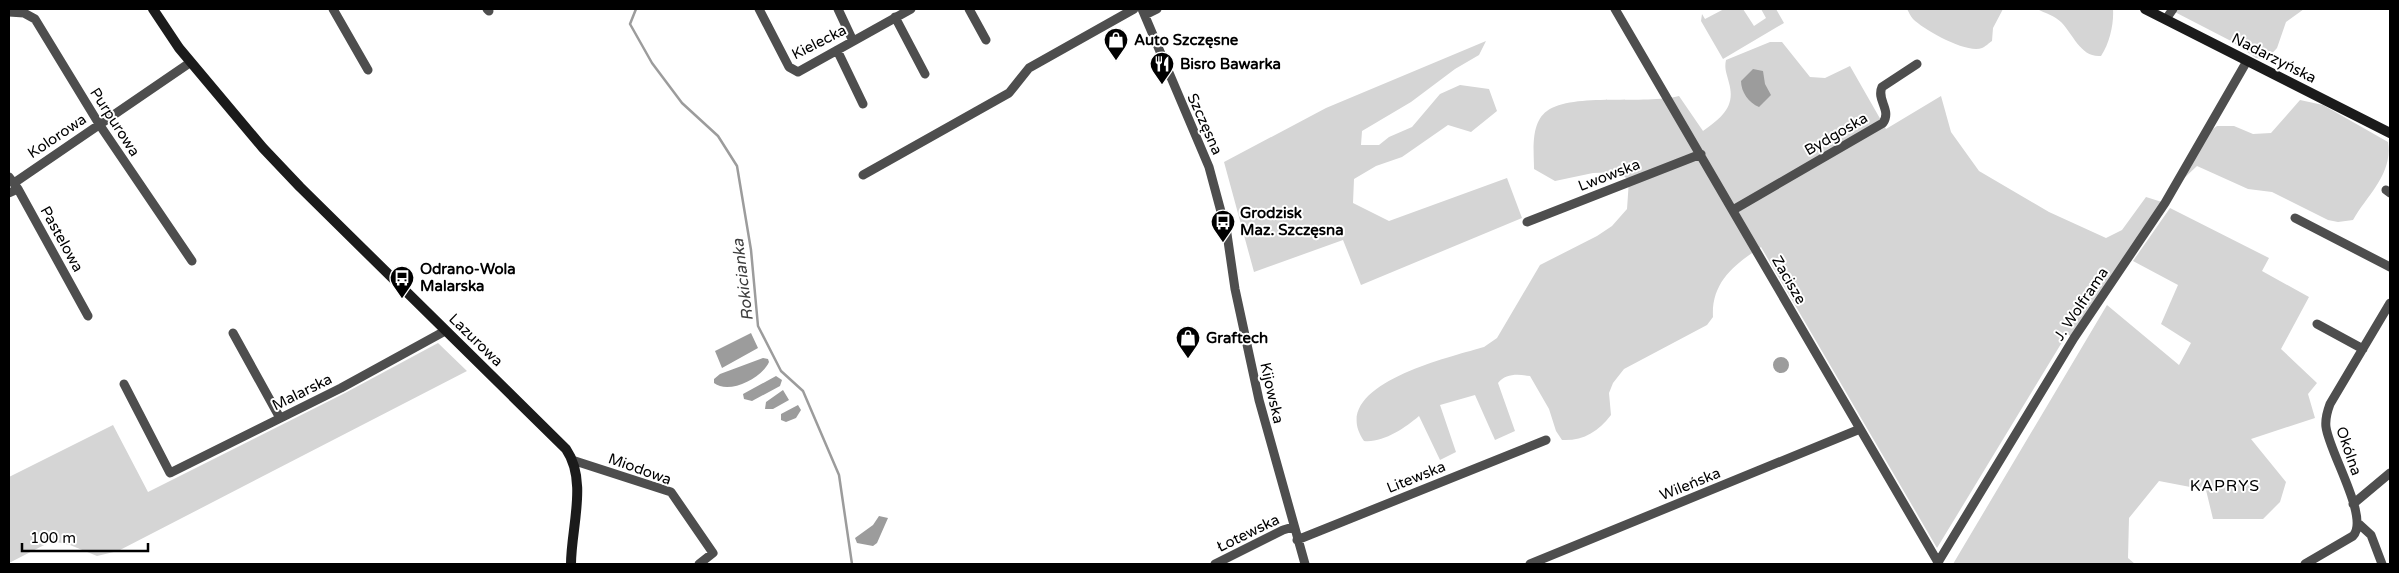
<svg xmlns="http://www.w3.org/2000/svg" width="2399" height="573" font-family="'Varela Round',sans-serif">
<rect width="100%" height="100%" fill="#fff"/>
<!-- green -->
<path fill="#d5d5d5" d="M1724,9H1743L1754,26L1766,18L1761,9H1776L1784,23L1723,59L1701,21L1702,14L1705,19Z
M1907,9H2003L1993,28L1992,41C1989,43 1985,47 1982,48C1967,54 1924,30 1913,19C1910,16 1909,12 1907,9Z
M2037,9H2113C2114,23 2110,43 2101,56C2081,58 2073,34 2061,22C2055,16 2045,13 2037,9Z
M2169,9H2304L2286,22L2277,48L2266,60L2256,58L2231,41Z
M1486,41L1479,55L1455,69L1411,102L1362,131L1361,145H1379L1389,137L1412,127L1440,94L1460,85L1489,89L1497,111L1471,132L1448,125L1402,157L1376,166L1354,179L1353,203L1389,221L1507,178L1522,218L1361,285L1343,240L1254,272L1224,162L1326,108Z
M1770,42H1782L1810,77L1825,78L1850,66L1886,129L1941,96L1951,132L1979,171L2049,212L2106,238L2122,230L2146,197L2165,203L2074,338L2067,334L1937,548L1761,247C1735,264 1711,282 1713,317L1707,325L1624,369L1613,383L1609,393L1611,415C1598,432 1583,441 1562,440L1556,431L1549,409L1530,376C1518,374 1506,373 1498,383L1515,431L1495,440L1475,395L1440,405L1456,452L1440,460L1419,416C1405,428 1383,443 1364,441C1325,385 1451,357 1484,347L1497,338L1540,265L1597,236L1612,226L1627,209L1629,180L1618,172L1593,173L1555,181L1534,169C1534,152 1530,123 1547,111C1573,92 1646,105 1679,96L1703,131C1721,118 1736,107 1729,83C1727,74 1724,69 1726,60Z
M2300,100L2323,105L2388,142C2393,174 2368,194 2353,220L2338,222L2328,220L2272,192L2248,189L2197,166L2178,184L2204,135L2217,126H2234L2253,134L2271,133Z
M2170,208L2269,258L2262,271L2309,297L2281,349L2317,383L2308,394L2315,418L2251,439L2286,482L2280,502L2263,519H2213L2206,490L2159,481L2129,518L2128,558L2135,564H1953L2107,305L2179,365L2191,343L2161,324L2178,285L2133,261Z
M438,343L467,371L118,551L97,556L70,545L52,541L9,563V477L113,425L148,492L345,393Z"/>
<!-- water -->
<path fill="#9c9c9c" d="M1753,69L1763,71L1765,84L1771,95L1759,107C1749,103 1741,92 1741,81Z
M751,333L758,348L722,368L715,351Z
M1773 365a8 8 0 1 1 16 0a8 8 0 1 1-16 0Z
M763,358L768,359L769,362C762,378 729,395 714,383V379L720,374Z
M776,376L782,380L780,386L752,401L744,399L743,394Z
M783,390L789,400L773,409H765L766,402Z
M798,405L801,410L796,418L786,422L781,420V414Z
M879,516L888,518L877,543L873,546L857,543L855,538L873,525Z"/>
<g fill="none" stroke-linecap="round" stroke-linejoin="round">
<!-- stream -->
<path stroke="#9c9c9c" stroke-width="2.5" d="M636,9L630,24L652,63L682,103L718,136L737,166L751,250L758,326L781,371L803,391L839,475L852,564"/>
<!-- street -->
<path stroke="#4e4e4e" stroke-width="9" d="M333,9L368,70
M487,9L489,11
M759,9L789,67L798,72L911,9
M838,9L853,41
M969,9L986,40
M1142,9L1209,167L1227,234L1235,289L1259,400L1305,564
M1615,9L1939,564
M9,12L24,13L35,19L99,124L192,261
M1145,15L1157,9
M895,17L925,74
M2166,19L2173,9
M837,50L863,104
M863,175L1009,93L1029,68L1134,9
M9,177L18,189L88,316
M14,183L191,62
M2386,190L2390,193
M9,193L18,189
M1733,210L1883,123C1892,110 1876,100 1882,87L1917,64
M2295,218L2390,267
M1527,222L1701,154
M2317,324L2363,349
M233,333L280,418
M124,384L170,473L341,388L445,331
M572,460L671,492L713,553L699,564
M2353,504L2390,473
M2359,524L2371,535L2382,564
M1297,540L1546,440
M1215,564L1283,530L1293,527
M1530,564L1860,429
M1937,564L2074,338L2165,203L2247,61
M2305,564L2353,536C2370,518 2329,452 2326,427C2325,419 2327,412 2330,404L2390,303"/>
<!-- secondary -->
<path stroke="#1b1b1b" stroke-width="10" d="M153,9L179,48L263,148L300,187L566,449C588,481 571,528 571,564
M2145,9L2390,133"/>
</g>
<!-- icons -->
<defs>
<symbol id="shop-pin" viewBox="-11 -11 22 30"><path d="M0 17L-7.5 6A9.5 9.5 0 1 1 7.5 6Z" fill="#000" stroke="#fff"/><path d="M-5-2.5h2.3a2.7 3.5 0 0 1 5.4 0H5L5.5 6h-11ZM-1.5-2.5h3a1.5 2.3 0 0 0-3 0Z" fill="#fff"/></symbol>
<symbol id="restaurant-pin" viewBox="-11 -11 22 30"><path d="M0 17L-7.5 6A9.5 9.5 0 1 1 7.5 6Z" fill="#000" stroke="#fff"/><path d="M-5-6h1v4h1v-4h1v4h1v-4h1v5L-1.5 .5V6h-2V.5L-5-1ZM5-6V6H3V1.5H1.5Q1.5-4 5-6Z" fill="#fff"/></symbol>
<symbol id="bus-pin" viewBox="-11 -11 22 30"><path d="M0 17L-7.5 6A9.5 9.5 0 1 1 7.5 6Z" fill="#000" stroke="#fff"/><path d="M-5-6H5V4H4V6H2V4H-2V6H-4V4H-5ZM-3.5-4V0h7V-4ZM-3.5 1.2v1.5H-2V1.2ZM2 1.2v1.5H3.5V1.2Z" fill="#fff"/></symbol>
</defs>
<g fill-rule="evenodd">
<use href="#shop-pin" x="1102" y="26" width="28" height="38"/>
<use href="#restaurant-pin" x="1148" y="50" width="28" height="38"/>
<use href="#bus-pin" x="1209" y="208" width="28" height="38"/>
<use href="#bus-pin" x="388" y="264" width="28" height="38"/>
<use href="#shop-pin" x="1174" y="324" width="28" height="38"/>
</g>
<g text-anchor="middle" stroke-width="4" stroke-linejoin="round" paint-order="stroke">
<!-- poi labels -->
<g font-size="15" font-weight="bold" fill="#000" stroke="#fff" text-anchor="start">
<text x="1134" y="45">Auto Szczęsne</text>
<text x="1180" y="69">Bisro Bawarka</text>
<text x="1240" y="218">Grodzisk<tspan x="1240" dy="17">Maz. Szczęsna</tspan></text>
<text x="420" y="274">Odrano-Wola<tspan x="420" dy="17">Malarska</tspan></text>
<text x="1206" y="343">Graftech</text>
</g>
<!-- street labels -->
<g font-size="15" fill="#000" stroke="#fff">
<text transform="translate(819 42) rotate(-27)" y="5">Kielecka</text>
<text transform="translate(2274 58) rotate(27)" y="5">Nadarzyńska</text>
<text transform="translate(115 122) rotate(57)" y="5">Purpurowa</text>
<text transform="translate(1205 124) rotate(66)" y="5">Szczęsna</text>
<text transform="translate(1836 134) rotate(-30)" y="5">Bydgoska</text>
<text transform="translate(57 136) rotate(-34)" y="5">Kolorowa</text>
<text transform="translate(1609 175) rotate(-21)" y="5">Lwowska</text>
<text transform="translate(62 239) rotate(61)" y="5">Pastelowa</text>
<text transform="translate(1789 280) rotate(60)" y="5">Zacisze</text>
<text transform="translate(2081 304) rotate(-56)" y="5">J. Wolframa</text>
<text transform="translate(476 340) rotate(44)" y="5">Lazurowa</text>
<text transform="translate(302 392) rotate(-26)" y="5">Malarska</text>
<text transform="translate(1272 393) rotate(77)" y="5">Kijowska</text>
<text transform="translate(2349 451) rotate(71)" y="5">Okólna</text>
<text transform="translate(640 469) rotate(20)" y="5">Miodowa</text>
<text transform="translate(1416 477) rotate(-22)" y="5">Litewska</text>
<text transform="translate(1690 484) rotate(-22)" y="5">Wileńska</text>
<text transform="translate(1248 533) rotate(-26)" y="5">Łotewska</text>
</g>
<!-- water labels -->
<g font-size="16" font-style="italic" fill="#3d3d3d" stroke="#fff">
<text transform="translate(742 280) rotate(-97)" y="6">Rokicianka</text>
</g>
<!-- neighbourhood labels -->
<g font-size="16" letter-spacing="1" fill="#000" stroke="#fff">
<text x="2225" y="491">KAPRYS</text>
</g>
</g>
<!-- border -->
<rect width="2399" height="573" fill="none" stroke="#000000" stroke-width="20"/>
<!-- scale -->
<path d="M22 543v8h126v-8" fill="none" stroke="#000000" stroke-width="2.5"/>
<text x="30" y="543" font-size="15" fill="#000000" stroke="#ffffff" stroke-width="4" paint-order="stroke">100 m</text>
</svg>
